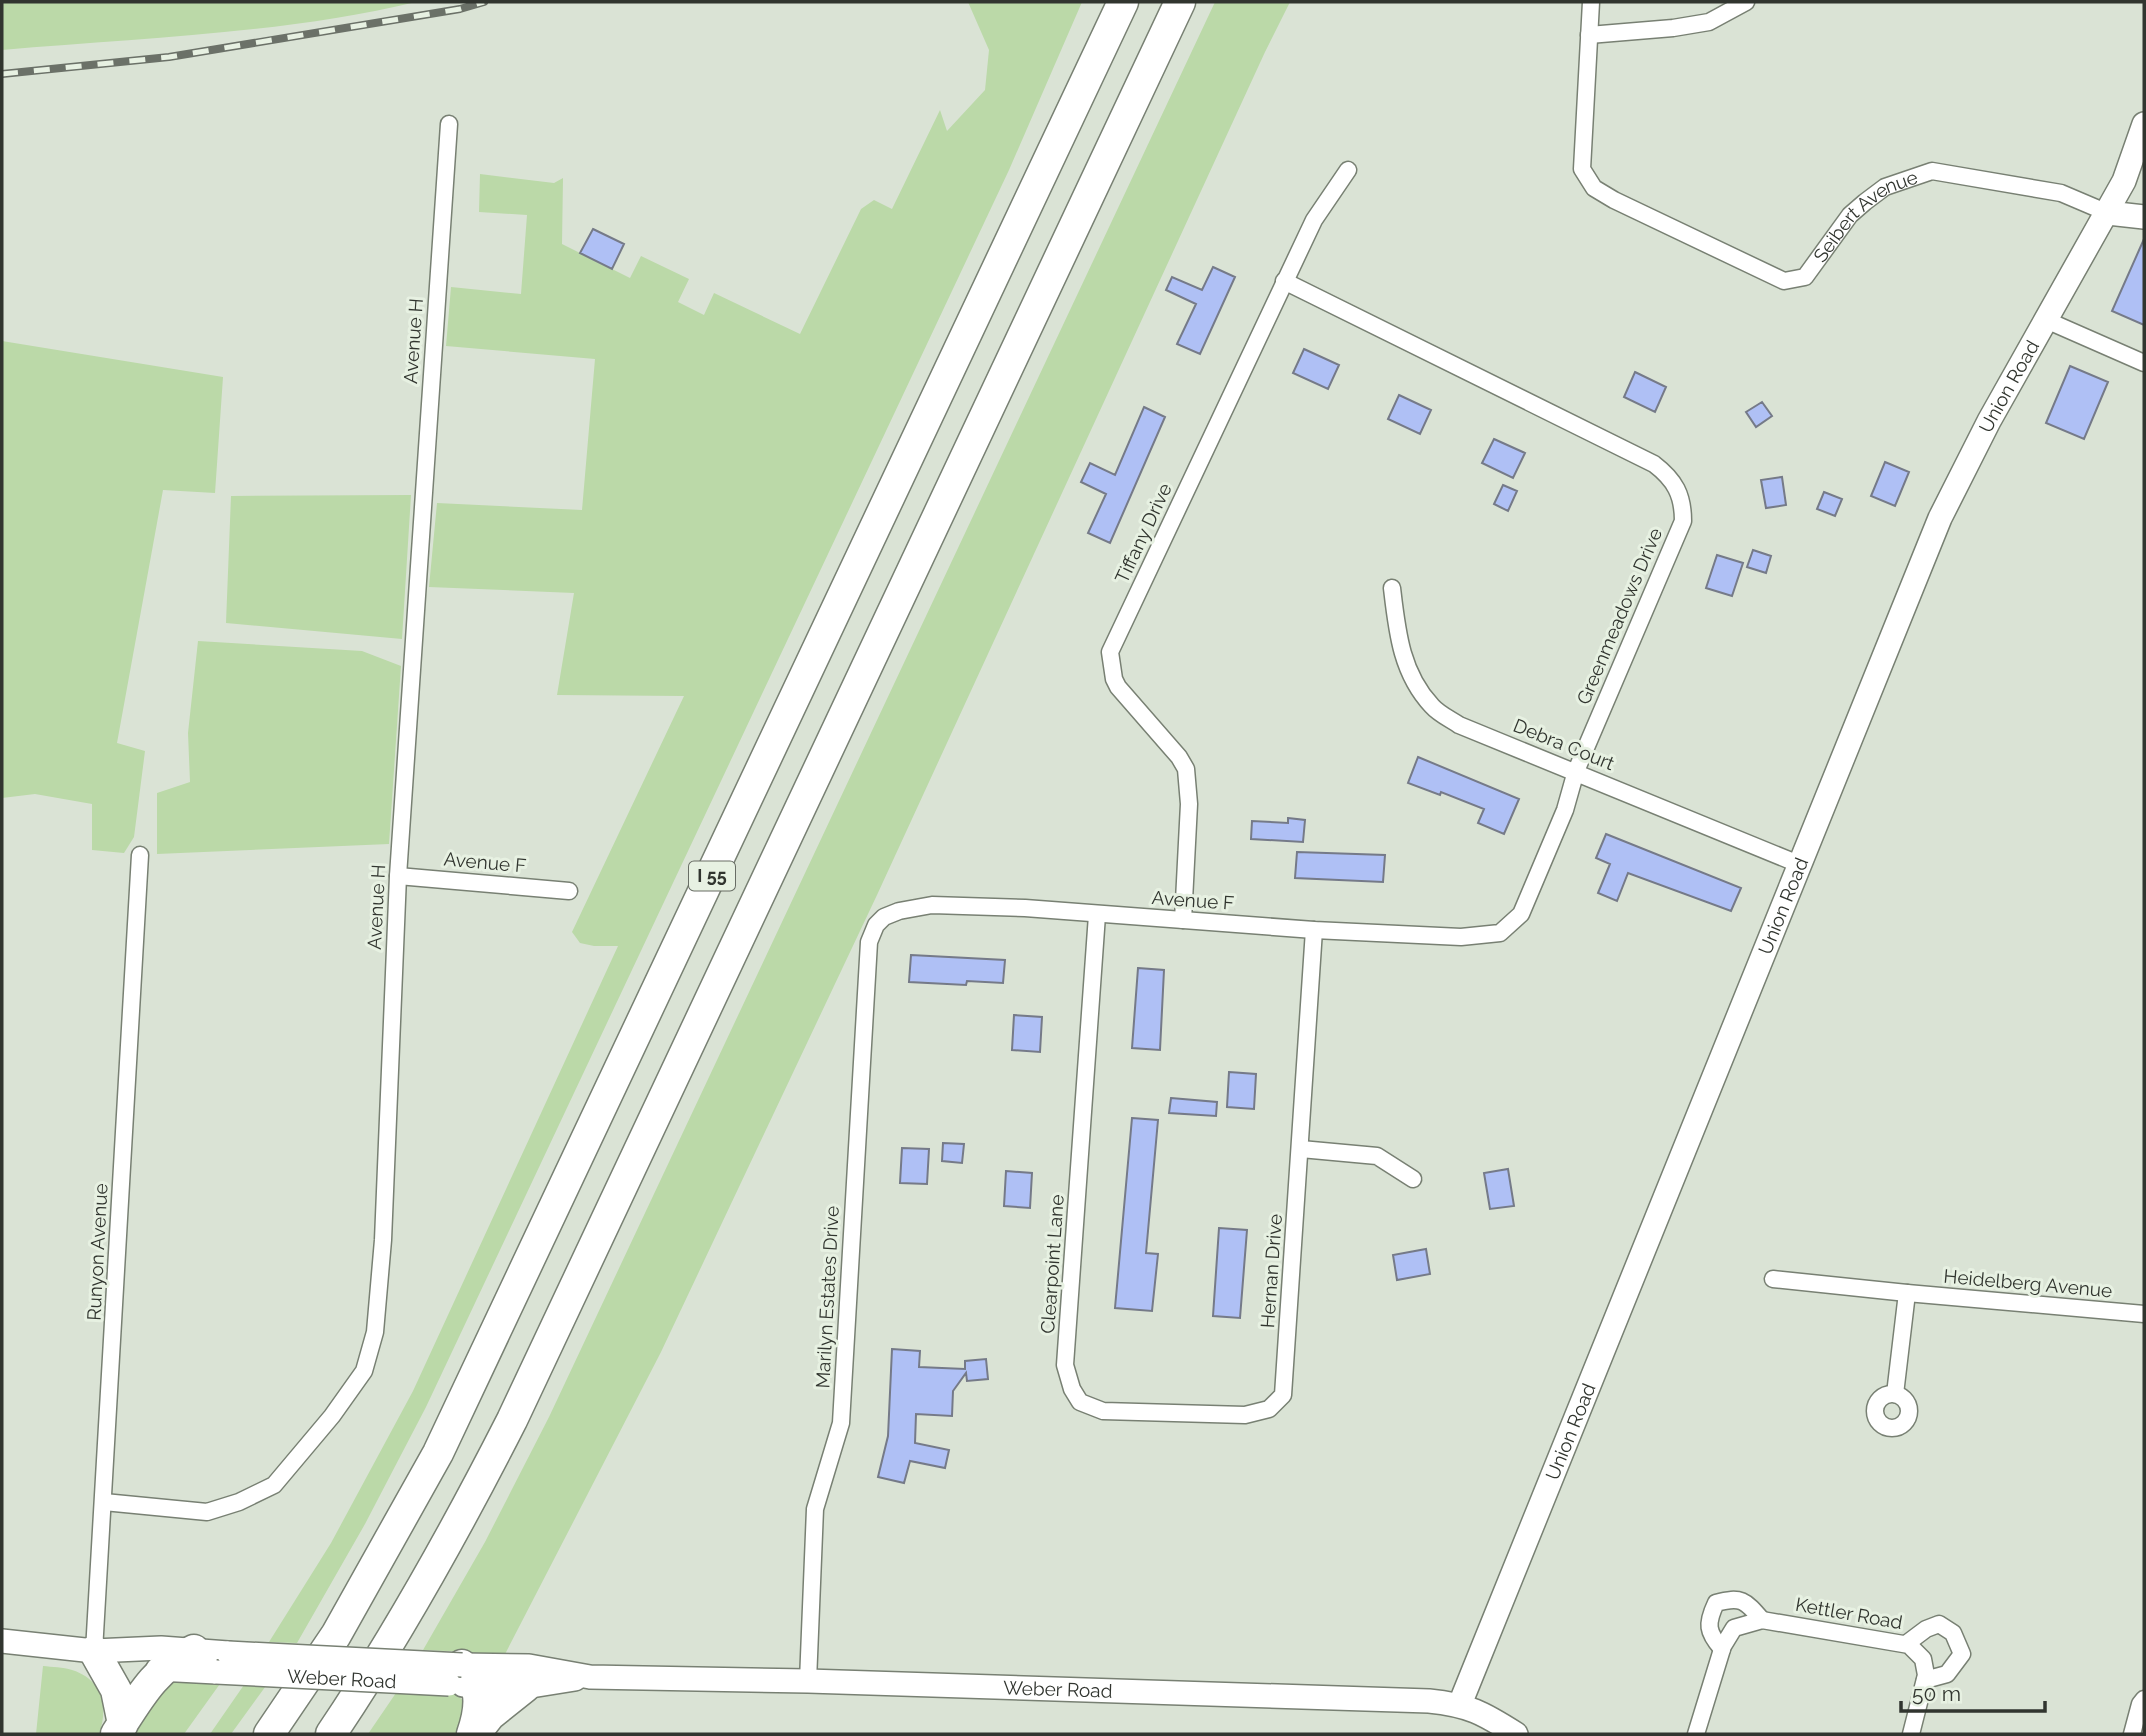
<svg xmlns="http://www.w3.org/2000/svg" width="2146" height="1736" font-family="Raleway,sans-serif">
<rect width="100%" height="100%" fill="#dae3d5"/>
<!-- green -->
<path fill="#bbd9a8" d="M2,2H416C283,34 138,38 2,50Z
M968,2H1082L1009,170L426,1407L365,1524L297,1643L269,1642L331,1543L413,1391L618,946H594L580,943L572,932L684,696L557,695L574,593L429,587L437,503L582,510L595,359L446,346L451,287L521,294L527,215L479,212L480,174L554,183L563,178L562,244L630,278L641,256L689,279L678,302L704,315L714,293L800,334L861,209L874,200L892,209L940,110L947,131L985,90L989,50Z
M1215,2H1290L1265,52L877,895L661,1352L503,1658L469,1652L423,1650L485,1542L549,1417Z
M2,341L223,377L215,493L163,490L117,743L145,751L134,837L124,853L92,850V804L35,794L2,798Z
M411,495L402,639L226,623L231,496Z
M198,641L362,651L401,666L389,844L157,854V793L190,782L188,733Z
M43,1666C52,1667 63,1667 72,1670C102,1679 109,1707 99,1734H36Z
M167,1679L222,1681L184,1734H127Z
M246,1682L268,1683L231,1734H210Z
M398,1690L448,1693L457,1695L466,1703L461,1734H368Z"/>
<!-- building -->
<path fill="#afc0f5" stroke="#757a88" stroke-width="2" d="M593,229L624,244L612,269L580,253Z
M2144,239V325L2112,311Z
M1213,267L1235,277L1200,354L1177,344L1196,304L1166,290L1172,277L1202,290Z
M1304,349L1339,365L1328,389L1293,373Z
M2070,366L2108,382L2084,439L2046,423Z
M1635,372L1666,387L1655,412L1624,397Z
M1399,395L1431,410L1420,434L1388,419Z
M1762,402L1772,416L1756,427L1746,412Z
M1144,407L1165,417L1110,543L1088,533L1106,494L1081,482L1090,463L1115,475Z
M1494,439L1525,453L1513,478L1482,463Z
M1885,462L1909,472L1895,506L1871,496Z
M1782,477L1786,505L1766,508L1761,480Z
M1503,485L1517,491L1508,511L1494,504Z
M1824,492L1842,499L1835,516L1817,509Z
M1753,550L1771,556L1766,573L1747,567Z
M1717,555L1743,563L1732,596L1706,588Z
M1418,757L1519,799L1504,834L1478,823L1484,809L1441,792L1440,795L1408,783Z
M1288,818L1305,820L1303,842L1251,839L1252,821L1288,823Z
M1606,834L1741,888L1731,911L1628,873L1617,901L1598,893L1610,864L1596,858Z
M1297,852L1385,855L1383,882L1295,878Z
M911,955L1005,960L1003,983L967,981L966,985L909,982Z
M1138,968L1164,970L1160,1050L1132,1048Z
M1014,1015L1042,1017L1040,1052L1012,1050Z
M1229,1072L1256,1074L1254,1109L1227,1107Z
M1171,1098L1217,1102L1216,1116L1169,1113Z
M1132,1118L1158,1120L1146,1253L1158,1254L1152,1311L1115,1308Z
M943,1143L964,1144L962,1163L942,1161Z
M902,1148L929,1149L927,1184L900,1183Z
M1508,1169L1514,1206L1490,1209L1484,1173Z
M1006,1171L1032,1173L1030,1208L1004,1206Z
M1219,1228L1247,1230L1240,1318L1213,1316Z
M1426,1249L1430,1274L1397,1280L1393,1255Z
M892,1349L920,1351L919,1367L965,1369V1361L986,1359L988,1379L967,1381L966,1373L953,1391L952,1416L916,1414L915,1443L949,1450L945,1468L910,1461L904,1483L878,1477L888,1436Z"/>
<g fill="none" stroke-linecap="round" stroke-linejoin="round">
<defs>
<g id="street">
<path id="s1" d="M1591,2L1582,169L1594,188L1614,200L1784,281L1805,277L1850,215L1865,202L1885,187L1932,171L2061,193L2108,213"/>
<path d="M1589,35L1673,28L1709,22L1746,2"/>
<path d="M2046,320L2144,363"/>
<path d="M1392,588C1397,631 1401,673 1432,706C1439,714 1450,719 1459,725L1801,865"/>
<path d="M398,876L569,891"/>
<path d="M1097,915L1065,1365L1072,1389L1080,1402L1103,1411L1245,1415L1269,1409L1283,1395L1314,930"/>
<path d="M1183,920L1189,804L1186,769L1179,757L1118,687L1114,679L1110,652L1314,220L1348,170"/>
<path d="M1301,1149L1377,1156L1413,1179"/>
<path d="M1773,1279L1907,1293L2144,1314"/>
<circle cx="1892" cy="1411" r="17"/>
<path d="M1895,1394L1907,1293"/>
<path d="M104,1502L207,1512L239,1502L274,1485L332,1416L364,1371L375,1332L383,1240L398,876L449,124"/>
<path d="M1906,1644L1926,1629L1939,1624L1953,1633L1962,1654L1947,1674L1925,1680"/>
<path d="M1722,1649C1707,1632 1706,1624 1716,1603C1741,1596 1745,1600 1762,1620"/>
<path d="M94,1651L140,855"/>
<path d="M808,1681L815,1509L841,1423L869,942L876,925L884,917L899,911L932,905L1025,908L1314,930L1461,937L1500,933L1521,914L1565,810L1576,771L1683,521C1683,495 1675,480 1654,464L1284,281"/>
<path d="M1696,1734L1723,1646L1734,1628L1762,1620L1909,1645L1923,1659L1926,1675L1911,1734"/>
<path d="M2132,1734L2140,1704L2144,1699"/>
</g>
<g id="secondary">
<path d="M2108,213L2144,217"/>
<path d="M2,1641L94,1651L161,1648L228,1653"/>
<path id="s2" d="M462,1665L529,1666L590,1677L808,1681L1429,1701C1469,1705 1483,1713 1516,1734"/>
<path d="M158,1669L216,1672"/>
<path d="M463,1685L525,1687L575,1679"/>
<path id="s3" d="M1460,1704L1940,518L1989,421L2124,181L2144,124"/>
</g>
<path id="highway" d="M94,1651L116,1690L123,1724
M462,1665C483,1684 481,1708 472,1734
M116,1734C138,1700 155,1667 194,1650
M269,1734L336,1635L438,1453L1123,2
M331,1734C399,1633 457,1528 512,1420L1180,2
M475,1734L490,1715L525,1687"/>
</defs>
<!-- street casing -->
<use href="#street" stroke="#788073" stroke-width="19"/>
<!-- secondary casing -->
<use href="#secondary" stroke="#788073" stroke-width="26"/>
<!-- highway casing -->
<use href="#highway" stroke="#788073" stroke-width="33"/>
<!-- street -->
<use href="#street" stroke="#fff" stroke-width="16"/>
<!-- secondary -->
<use href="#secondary" stroke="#fff" stroke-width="23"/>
<!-- highway -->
<use href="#highway" stroke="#fff" stroke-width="30"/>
<defs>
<path id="rail" d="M2,74L169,57L460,9L484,2"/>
</defs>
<!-- rail casing -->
<use href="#rail" stroke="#6b7168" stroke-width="8"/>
<!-- rail -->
<use href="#rail" stroke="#e7f1e2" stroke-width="5" stroke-dasharray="16" stroke-linecap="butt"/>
<defs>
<g id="secondary-bridge">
<path d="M228,1653L462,1665"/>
<path id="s4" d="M216,1672L449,1684"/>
</g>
</defs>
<!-- secondary-bridge casing -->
<use href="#secondary-bridge" stroke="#788073" stroke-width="26" stroke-linecap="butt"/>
<!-- secondary-bridge -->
<use href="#secondary-bridge" stroke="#fff" stroke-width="23"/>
</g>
<g text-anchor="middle" stroke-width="6" stroke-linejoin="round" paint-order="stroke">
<!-- shield labels -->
<rect fill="#e7f1e2" stroke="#686d65" stroke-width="2" x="689" y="861.5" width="46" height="29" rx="5"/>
<g font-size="18" font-weight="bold" fill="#31352f">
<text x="712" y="882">I 55</text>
</g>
<!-- street labels -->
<g font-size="19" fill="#31352f" stroke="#e7f1e2">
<text dy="7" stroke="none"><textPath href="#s1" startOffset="511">Seibert Avenue</textPath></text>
<text transform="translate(413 341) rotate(-86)" y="7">Avenue H</text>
<text dy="7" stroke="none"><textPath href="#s3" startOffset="1428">Union Road</textPath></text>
<text transform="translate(1143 533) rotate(-65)" y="7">Tiffany Drive</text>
<text transform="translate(1619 616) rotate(-67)" y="7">Greenmeadows Drive</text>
<text transform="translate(1564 744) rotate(22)" y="7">Debra Court</text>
<text transform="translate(485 862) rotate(5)" y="7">Avenue F</text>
<text transform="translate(1193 900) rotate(4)" y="7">Avenue F</text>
<text dy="7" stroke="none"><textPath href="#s3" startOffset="861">Union Road</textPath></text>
<text transform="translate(376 907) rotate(-87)" y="7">Avenue H</text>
<text transform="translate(97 1252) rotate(-87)" y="7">Runyon Avenue</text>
<text transform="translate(1052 1264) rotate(-86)" y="7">Clearpoint Lane</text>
<text transform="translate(1271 1271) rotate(-86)" y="7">Hernan Drive</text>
<text transform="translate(2028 1283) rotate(5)" y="7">Heidelberg Avenue</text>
<text transform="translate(827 1297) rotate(-87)" y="7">Marilyn Estates Drive</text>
<text dy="7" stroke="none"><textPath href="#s3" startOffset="294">Union Road</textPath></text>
<text transform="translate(1849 1613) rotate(10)" y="7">Kettler Road</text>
<text dy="7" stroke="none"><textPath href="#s4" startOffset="126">Weber Road</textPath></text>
<text dy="7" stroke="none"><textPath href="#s2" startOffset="597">Weber Road</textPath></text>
</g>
</g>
<!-- border -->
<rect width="2146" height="1736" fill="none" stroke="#31352f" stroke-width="7"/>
<!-- scale -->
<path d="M1901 1701v10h144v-10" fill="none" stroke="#31352f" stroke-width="3.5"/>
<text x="1912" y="1701" font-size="21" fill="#31352f" stroke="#e7f1e2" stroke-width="5" paint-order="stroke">50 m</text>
</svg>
